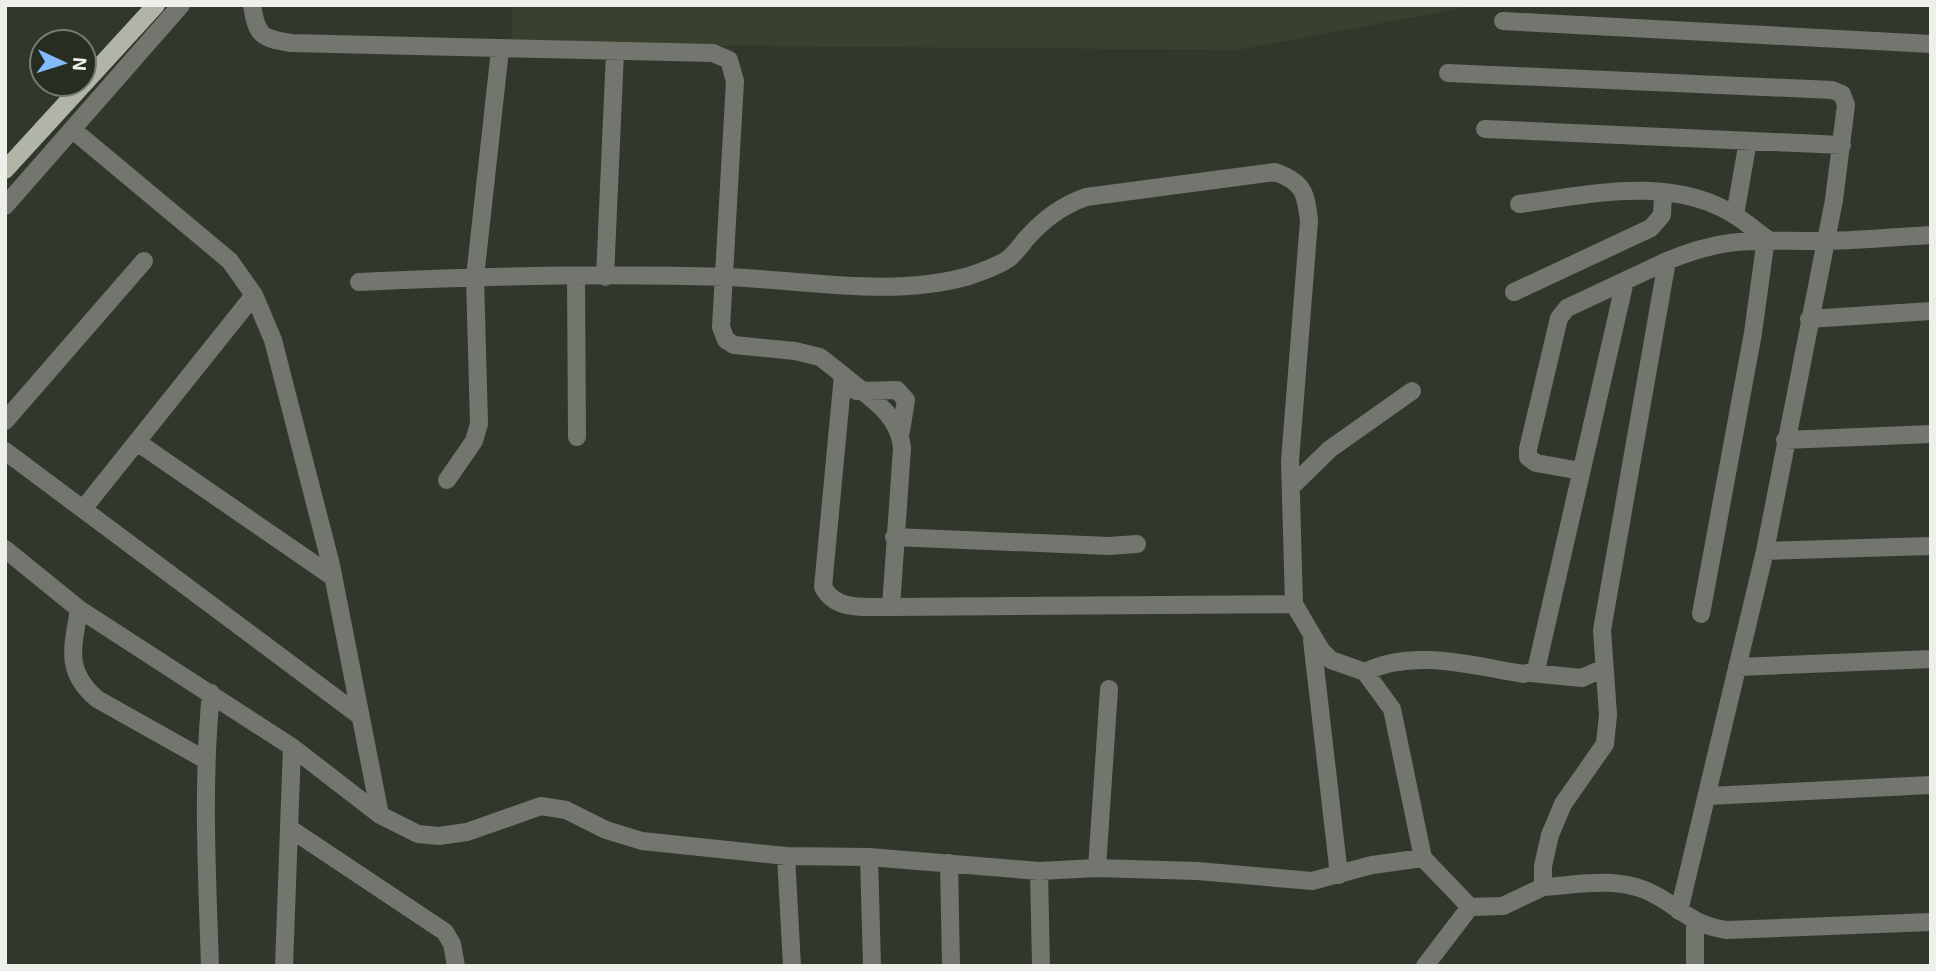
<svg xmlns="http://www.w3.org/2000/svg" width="1936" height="971" font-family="'Exo 2',sans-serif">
<rect width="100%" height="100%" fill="#32372b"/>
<!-- built -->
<path fill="#39402d" d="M512,5H1479L1238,50L512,44Z"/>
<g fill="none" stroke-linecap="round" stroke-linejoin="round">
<!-- minor -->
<path stroke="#73756f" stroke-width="18" d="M252,5C257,36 261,38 291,43L713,53L729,60L735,81L721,327L726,340L734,345L795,351L820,357L843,375L823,587C836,612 865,606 891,607L1294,604
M1503,21L1931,44
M1448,73L1832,90L1842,94L1846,105L1834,200L1765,551L1679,911
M1485,129L1842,145
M73,130L230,261L254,295L273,340L331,565L380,815
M1519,204C1589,195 1671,174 1736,216C1747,223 1756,231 1766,238L1753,333L1701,614
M5,206L181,5
M1735,215L1748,141
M1931,235C1896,237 1862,240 1827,241C1762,242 1731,234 1667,261L1602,630L1608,715L1605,744L1563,804L1550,835L1543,866V887C1577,885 1612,877 1645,890C1677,903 1688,925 1727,930L1931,922
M576,277L577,437
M605,277L615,52
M1514,292L1651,228L1662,215L1663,192
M1809,319L1931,311
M843,375C868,397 899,413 902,448L891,607
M856,391L897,390L906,400L901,431
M5,421L144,261
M1785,440L1931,434
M137,442L333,577
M5,451L360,716
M1581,471L1536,463L1528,457V449L1559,318L1567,308L1667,261
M447,480L474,441L479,424L475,277L500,50
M1291,487L1330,449L1412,391
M83,509L254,295
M894,537L1109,546L1137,544
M5,549L79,609L292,747L380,815L418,834L439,836L467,832L541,806L566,810L606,830L642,841L786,856L869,857L1039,871L1097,868L1197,871L1312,881L1372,865L1423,858L1392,709L1365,672L1331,660L1321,650L1294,604L1290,461L1309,221C1306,192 1303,182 1275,172L1086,197C1061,206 1044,219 1026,239C1021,245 1015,254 1008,259C998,266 981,272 969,276C892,298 805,280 726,277C604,273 481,276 359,282
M1765,551L1931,546
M79,609C73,648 64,671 97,699L204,759
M1312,640L1339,875
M1737,667L1931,659
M1365,672C1414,648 1472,666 1524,674L1536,670L1625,281
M1531,673L1582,678L1604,668
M1708,796L1931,785
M289,828L445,932L452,944L456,966
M786,856L792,966
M869,857L872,966
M1423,858L1470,907L1503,906L1543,887
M949,863L951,966
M1097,868L1109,689
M1039,871L1041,966
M210,966C207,874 202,784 211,693
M284,966L292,747
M1425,966L1470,907
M1695,966V922"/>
<!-- major -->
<path stroke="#b0b5a8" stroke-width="18" d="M5,170L156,5"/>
</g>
<!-- border -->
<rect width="1936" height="971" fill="none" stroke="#edf0e8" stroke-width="14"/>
<!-- north arrow -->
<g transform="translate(63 63) rotate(94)"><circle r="33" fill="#282d21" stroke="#777b71" stroke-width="2"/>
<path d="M0-5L12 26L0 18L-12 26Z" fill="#83bcfb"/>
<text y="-10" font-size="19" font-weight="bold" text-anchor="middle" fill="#edf0e8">N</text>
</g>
</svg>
